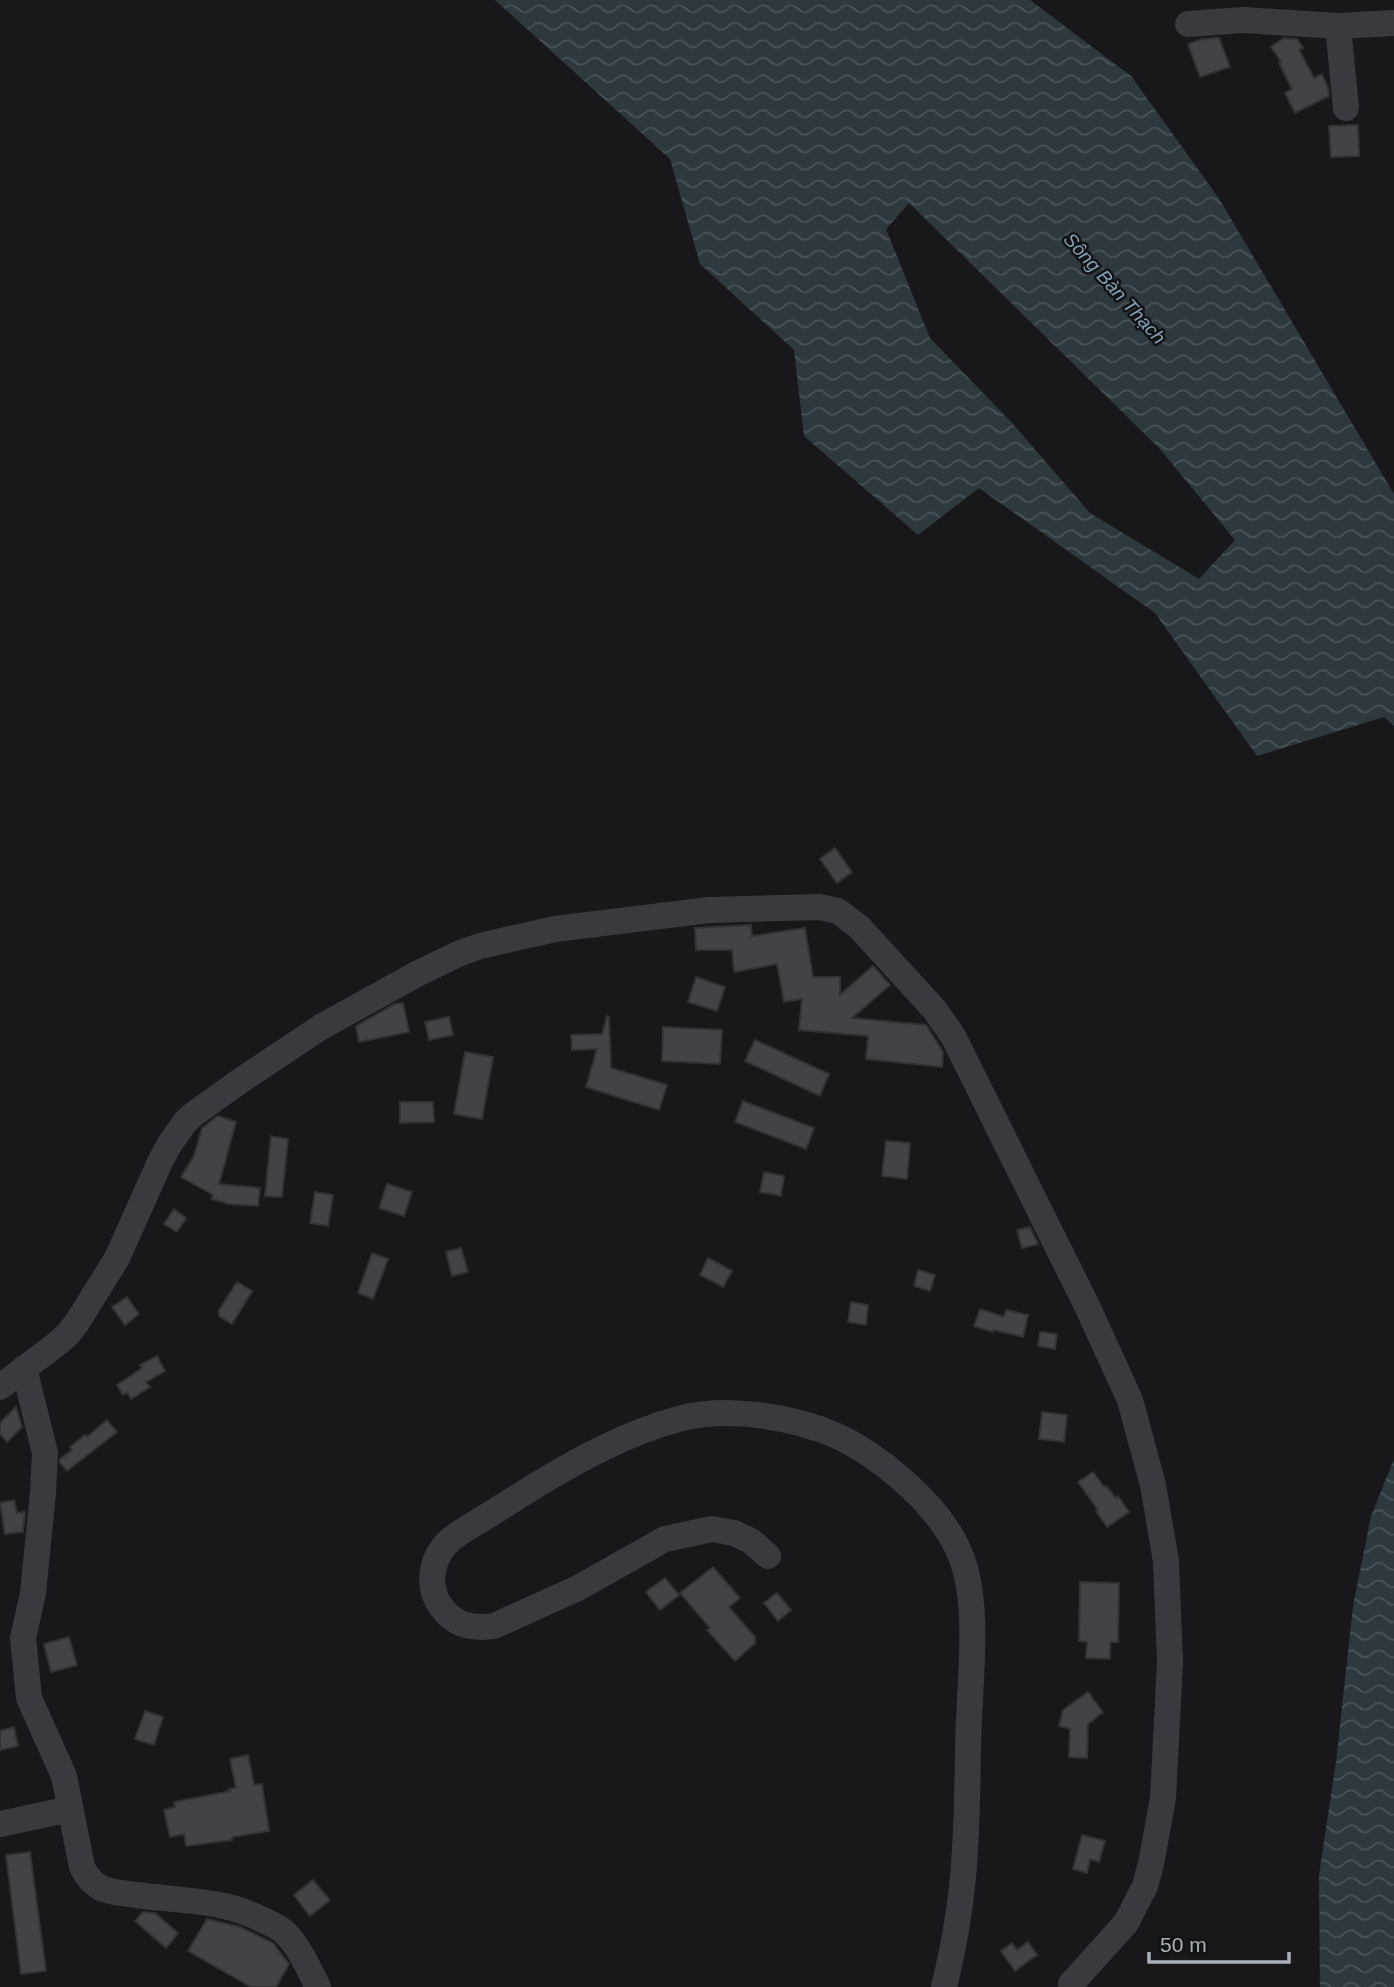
<svg xmlns="http://www.w3.org/2000/svg" width="1394" height="1987" font-family="Helvetica,sans-serif">
<defs>
<pattern id="water-waves" width="16" height="10" patternUnits="userSpaceOnUse" patternTransform="scale(1.75)"><rect width="16" height="10" fill="#2d393f"/><path d="M0 5q4-4 8 0t8 0" fill="none" stroke="#495359"/></pattern>
</defs>
<rect width="100%" height="100%" fill="#18181a"/>
<!-- water -->
<path fill="url(#water-waves)" fill-rule="evenodd" d="M495,0H1030L1131,76L1218,197L1394,494V726L1384,717L1257,756L1155,613L979,488L918,535L804,436L794,350L700,264L670,159ZM909,203L1159,448L1235,540L1199,579L1090,513L1013,424L930,338L886,229Z
M1394,1459V1987H1320L1319,1875L1336,1762L1353,1606L1371,1516Z"/>
<!-- building -->
<path fill="#424347" stroke="#323236" stroke-width="2" d="M1219,38L1230,67L1200,77L1188,44L1202,39Z
M1284,38L1297,39L1303,48L1299,50L1314,78L1322,74L1328,88L1329,96L1295,113L1285,93L1292,89L1279,63L1281,62L1271,47Z
M1358,125L1359,156L1331,157L1329,126Z
M835,848L852,872L837,883L820,859Z
M751,925L752,936L805,928L813,977H840V995L873,966L890,985L852,1018L926,1025L943,1052L942,1067L866,1059L868,1036L799,1030L802,999L784,1002L777,964L734,972L732,950H696L695,928Z
M696,977L725,987L717,1011L688,1002Z
M403,1003L409,1032L359,1042L356,1026L395,1004Z
M607,1016L609,1017L611,1068L667,1085L659,1110L586,1087L597,1049L572,1050L571,1035L602,1034Z
M449,1017L453,1035L429,1040L425,1022Z
M663,1027L722,1030L720,1064L662,1061Z
M755,1040L829,1074L820,1096L745,1061Z
M465,1052L493,1057L482,1119L454,1114Z
M743,1101L814,1128L806,1149L735,1122Z
M400,1102H433L434,1122L400,1123Z
M218,1116L236,1122L219,1184L260,1188L258,1206L229,1204L212,1199L213,1195L181,1177L194,1156L202,1128Z
M271,1136L288,1139L282,1197L265,1196Z
M886,1141L910,1143L907,1179L882,1176Z
M764,1172L784,1176L781,1196L760,1192Z
M387,1184L412,1192L404,1216L379,1208Z
M315,1192L333,1195L328,1226L310,1223Z
M174,1209L186,1218L177,1232L164,1224Z
M1030,1227L1038,1244L1022,1248L1017,1230Z
M461,1248L468,1272L452,1276L446,1252Z
M372,1253L388,1259L373,1299L358,1293Z
M708,1258L732,1271L723,1287L700,1275Z
M918,1270L935,1275L930,1291L914,1286Z
M237,1282L252,1291L232,1324L219,1316V1310Z
M127,1297L139,1314L125,1325L112,1307Z
M851,1302L868,1305L866,1325L848,1322Z
M980,1309L1004,1317L1006,1310L1028,1315L1023,1337L994,1330L993,1332L974,1326Z
M1040,1332L1057,1334L1055,1349L1038,1346Z
M157,1356L165,1371L146,1382L150,1387L131,1399L127,1392L123,1395L117,1385L142,1368L140,1365Z
M16,1407L22,1427L7,1442L0,1434V1423Z
M1042,1412L1067,1415L1064,1442L1039,1439Z
M107,1420L117,1432L67,1471L60,1463V1459L72,1450L70,1447L85,1435L87,1437Z
M1093,1472L1104,1487L1106,1486L1116,1498L1118,1496L1129,1512L1107,1527L1096,1511L1098,1510L1078,1482Z
M14,1500L17,1513L25,1512L23,1532L5,1534L0,1503Z
M713,1567L740,1598L729,1607L755,1637V1643L735,1661L707,1630L710,1628L680,1593Z
M665,1578L679,1595L660,1610L646,1592Z
M1080,1582L1119,1583L1118,1642H1110V1659L1086,1658L1087,1642L1079,1641Z
M777,1593L791,1610L778,1621L764,1603Z
M69,1637L77,1665L51,1672L44,1644Z
M1088,1692L1103,1712L1088,1724L1087,1758L1069,1757L1070,1729L1059,1726L1063,1710Z
M145,1711L163,1717L154,1745L135,1739Z
M14,1727L18,1746L0,1750V1731Z
M248,1755L254,1785L262,1784L269,1831L232,1837V1840L186,1846L184,1834L170,1837L164,1810L175,1807L174,1802L230,1791L229,1789L236,1788L230,1759Z
M1082,1835L1105,1841L1099,1862L1090,1859L1087,1873L1073,1869Z
M30,1852L46,1971L21,1974L6,1855Z
M313,1880L330,1900L310,1916L294,1895Z
M143,1912L155,1913L178,1933L166,1948L135,1921Z
M207,1919L240,1927L273,1943L289,1964L276,1987H251L188,1951Z
M1028,1942L1037,1955L1015,1971L1001,1951L1012,1943L1017,1950Z"/>
<g fill="none" stroke-linecap="round" stroke-linejoin="round">
<!-- minor -->
<path stroke="#393a3f" stroke-width="26" d="M1188,24L1243,20L1338,26L1394,23
M1338,26L1346,108
M24,1368L45,1453L43,1493L33,1593L23,1638L29,1698L64,1776L82,1867C86,1875 91,1882 99,1887C110,1893 124,1893 136,1895C179,1901 221,1899 261,1919C269,1923 278,1926 284,1932C300,1947 308,1968 318,1987
M0,1387L58,1343L68,1334L78,1321L117,1258L160,1162L169,1145L186,1121L194,1114L240,1081L321,1027L417,974L458,954L480,946L555,929L709,910L820,907L838,911L859,927L934,1009L953,1036L1087,1306L1130,1400L1153,1485L1166,1561L1170,1662L1163,1798L1151,1864L1145,1886L1126,1923L1071,1984
M768,1556L751,1541L734,1533L712,1529L665,1539L578,1588L494,1626C474,1629 455,1626 442,1608C427,1589 430,1562 446,1544C452,1537 461,1532 469,1527C486,1517 503,1506 519,1496C570,1464 624,1433 682,1418C728,1406 795,1417 837,1436C855,1444 871,1455 887,1467C918,1492 950,1523 963,1562C978,1605 971,1673 969,1719C967,1762 968,1805 965,1848C963,1895 955,1942 944,1987
M0,1824L70,1809"/>
</g>
<g text-anchor="middle" stroke-width="5" stroke-linejoin="round" paint-order="stroke">
<!-- water labels -->
<g font-size="19" font-style="italic" fill="#80a2b6" stroke="#131315">
<text transform="translate(1115 288) rotate(48)" y="7">Sông Bàn Thạch</text>
</g>
</g>
<!-- scale -->
<path d="M1149 1952v10h140v-10" fill="none" stroke="#aab0ba" stroke-width="3.5"/>
<text x="1160" y="1952" font-size="21" fill="#aab0ba" stroke="#131315" stroke-width="5" paint-order="stroke">50 m</text>
</svg>
